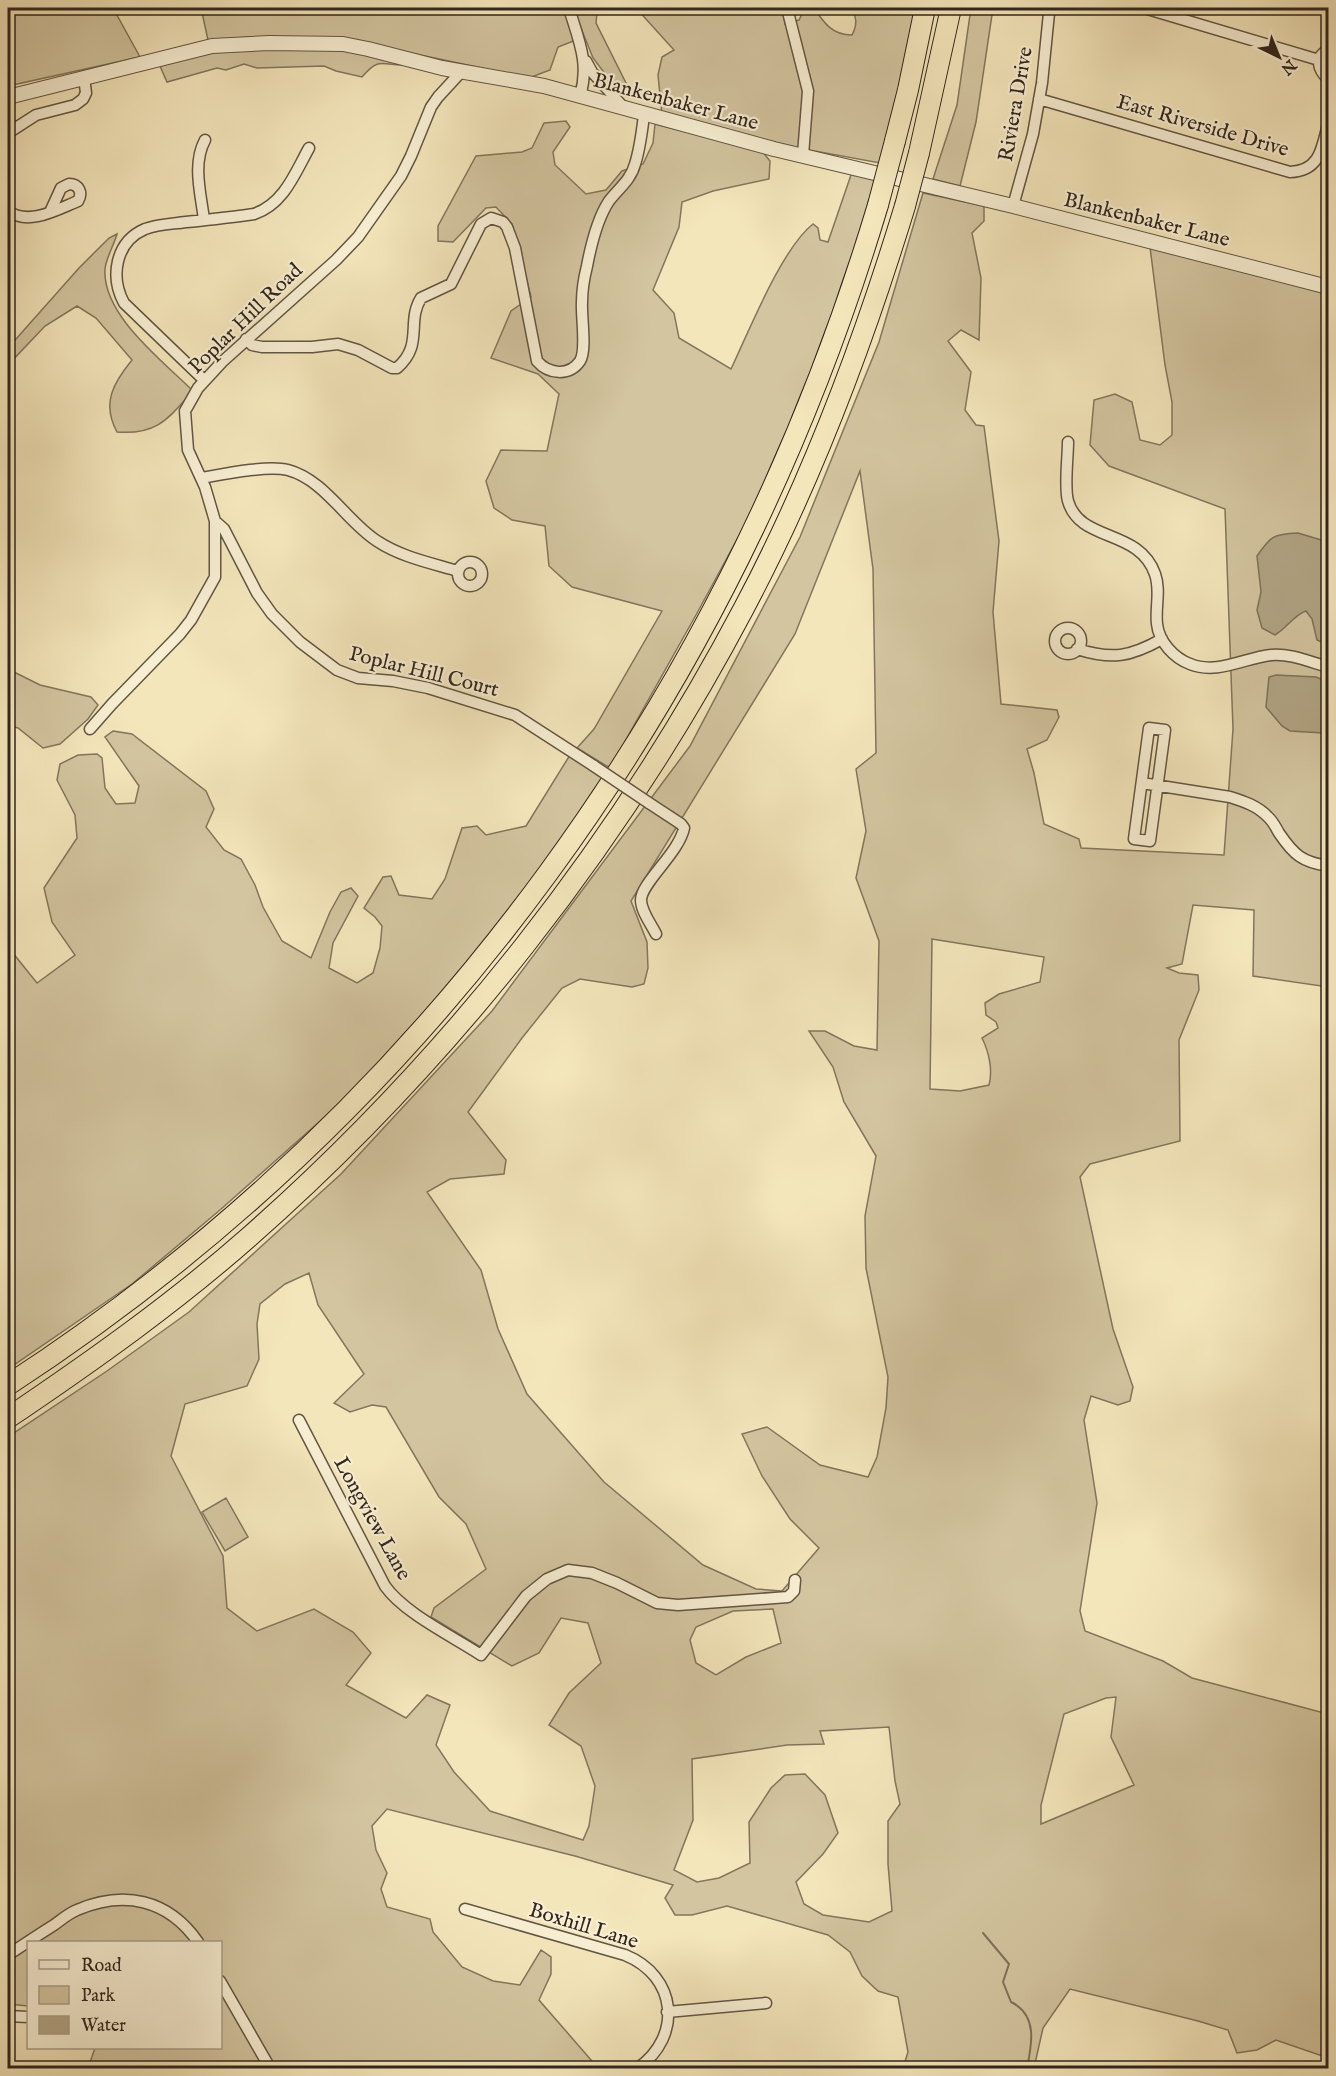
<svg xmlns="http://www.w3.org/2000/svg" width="1336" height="2076" font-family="'IM FELL English',serif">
<rect width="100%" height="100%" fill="#f4e6bb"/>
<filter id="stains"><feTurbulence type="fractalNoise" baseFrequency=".00333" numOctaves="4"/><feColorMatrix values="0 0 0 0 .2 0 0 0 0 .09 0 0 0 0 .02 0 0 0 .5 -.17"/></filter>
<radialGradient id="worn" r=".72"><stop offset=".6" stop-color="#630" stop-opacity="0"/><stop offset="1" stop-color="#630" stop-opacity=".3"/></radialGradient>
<!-- green -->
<path fill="#d3c5a0" stroke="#82765e" stroke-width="1.5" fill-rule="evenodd" d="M8,8H113L140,57L8,86Z
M201,8H566L576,40L558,47L550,70L529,78L378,46L250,37L208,40Z
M573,8H603L597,13L596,23L631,93L621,95L593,58Z
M636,8H783L785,24L799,20L805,8H814C824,23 832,35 852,35C857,26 858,15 849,8H918L914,31L880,163L798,148L662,115L658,75L662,57L674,50Z
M971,8H993L976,122L960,186L933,179L957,105Z
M330,46L406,65C381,66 380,56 362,77L336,71L324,66L257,68L244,64L226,70L217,68L167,82L159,64L207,50Z
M566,121L570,127L553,152L555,165L586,194L606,190L622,171L643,164L653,143L655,124L762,151L770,161L769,179L713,191L682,202L679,227L653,290L674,313L679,338L731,369C749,331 782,248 813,224L818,228L820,240L828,242L852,172L877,180L808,388L766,486L696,615L610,768L577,748L594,729L662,611L572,587L549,566L545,526L512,520L494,508L486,481L501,450L547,451L559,394L538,374L491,358L511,311L531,297L512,224L496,207L486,208L453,242L438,241V226L476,156L522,152L532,148L544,123Z
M923,193L984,206V221L972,233L981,278L979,340L961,330L948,341L971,372L965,410L976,425L984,426L999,541L993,612L1001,704L1057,710L1059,717L1047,740L1027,749L1034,773L1044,824L1079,839L1081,848L1224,855L1233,729L1225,509L1109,466L1090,445L1094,400L1115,394L1132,402L1140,440L1160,445L1172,435V402L1165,365L1150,247L1328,293V987L1253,976L1254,910L1193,905L1182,964L1167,968L1179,973L1198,975L1199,990L1179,1040L1180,1141L1090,1164L1080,1177L1113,1329L1133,1387L1130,1401L1118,1405L1091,1396L1084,1420L1097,1503L1080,1611L1085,1631L1163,1661L1192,1678L1328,1714V2058L1276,2040L1257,2050L1237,2053L1228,2030L1198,2021L1070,1989L1043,2028L1034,2068H903L908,2052L898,1997L878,1991L862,1976L850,1952L828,1935L727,1906L692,1915H675L665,1898L673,1885L575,1856L387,1809L372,1826L376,1850L387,1873L381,1889L387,1907L430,1919L433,1932L462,1967L493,1981L520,1985L541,1950L551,1957V1974L539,2000L598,2068H88L95,2048H220V1942H28V2006L8,2004V1437L107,1371L189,1312L341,1174L492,1011L690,746L800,537L879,342ZM860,471L873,569L876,753L856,769L866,831L856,878L879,941L877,1050L854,1046L825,1031H809L833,1067L844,1102L876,1156L865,1216L866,1268L888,1377L886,1408L877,1457L868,1477L820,1465L767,1427L742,1434L762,1476L790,1519L819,1548L782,1591L756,1589L703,1565L604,1482L527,1394L498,1329L481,1270L427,1192L450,1179L504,1174L506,1160L468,1112L522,1038L562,988L580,979L632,987L644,984L648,968L647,942L631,901L795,634ZM932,939L1044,957L1040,982L999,994L985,1003L986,1015L996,1022L998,1028L982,1038C989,1052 993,1070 989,1085L960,1091L930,1089ZM309,1273L318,1305L364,1374L334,1403L350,1412L372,1405L386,1407L439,1497L466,1524L486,1569L434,1608L431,1617L512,1666L539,1653L561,1618L588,1623L601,1663L569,1693L549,1725L581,1746L595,1786L589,1826L583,1840L490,1811L454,1772L436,1745L450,1705L427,1695L406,1718L346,1685L371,1653L353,1632L314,1609L257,1631L227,1608L223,1556L171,1456L185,1404L247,1386L259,1359L257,1324L260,1304L285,1284ZM773,1609L781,1643L746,1657L716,1675L696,1663L690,1640L696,1627L733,1611ZM1116,1697L1111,1737L1134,1785L1041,1824V1805L1064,1714L1106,1698ZM889,1727L895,1781L900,1804L888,1821V1864L892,1911L869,1922L823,1915L804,1904L796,1882L823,1854L838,1833L825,1795L805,1774L785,1775L771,1788L749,1822L750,1863L719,1878L697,1882L674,1870L693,1820L692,1759L787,1745L824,1744L820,1731Z
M117,234C114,245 106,258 105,269C102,315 163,361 193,391C168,419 157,435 117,432C101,403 114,382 132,360L96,318L77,306L45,326L8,365V348L79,268L109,238Z
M8,669L40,685L91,697L98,705L88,719L60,744L43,748L18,728L8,725Z
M113,731L132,734L206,791L214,809L206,827L224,850L241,859L255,885L263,907L282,941L311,958L330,912L341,892L351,888L358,896L333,943L329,968L357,983L373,973L380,948L382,926L375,917L364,908L383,877L391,876L399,895L432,899L445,879L462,828L477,826L486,835L526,826L570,755L606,778L481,949L345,1099L220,1210L132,1284L8,1369V947L37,983L75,955L52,922L44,888L77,838L75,815L57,780L60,764L78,755L97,754L102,758L105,788L116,804L135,803L139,786L105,737Z
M226,1498L248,1537L225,1551L202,1512Z"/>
<!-- water -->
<path fill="#b2a585" stroke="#7e725b" stroke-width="1.5" d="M1298,533L1328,542V645L1317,640L1312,619L1306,611C1294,615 1287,628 1275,635L1262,628L1257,610L1261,592L1257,556C1271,536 1273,534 1298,533Z
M1276,675L1316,677L1328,682V731L1323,733L1290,731L1282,726L1266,707L1269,677Z"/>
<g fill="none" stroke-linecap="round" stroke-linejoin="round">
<!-- stream -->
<path stroke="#7e725b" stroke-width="2" d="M983,1933L1009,1964L1003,1982L1011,2002C1038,2015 1032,2044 1027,2068"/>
<defs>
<path id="minor" d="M569,8C578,39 590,63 580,96
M787,8L808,91L803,155
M1144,8L1319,60
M1328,50C1314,57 1318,70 1328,79
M586,61L592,72L625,109
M1039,99L1290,172C1320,171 1322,148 1328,124
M8,133L36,115L75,105L83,99L86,93L84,77
M1013,206L1033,134L1042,83L1049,13L1045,8
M8,211C29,226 56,210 78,201C83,193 79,184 69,184L61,188L50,212
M204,220C201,194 192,164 205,140
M246,339L252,345L262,347H312L338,344L358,350L392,368H397C424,345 406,322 421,298L451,284L481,224L491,218L503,222L507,227L515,248L537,361C548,374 569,377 580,361C587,350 581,317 582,302C582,291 584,278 587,266C591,245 597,219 609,201C618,189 631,180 635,164C640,149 642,131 644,115
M204,380L124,303C110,277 115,242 145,229C158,224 172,224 186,222C209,220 232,217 254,214C284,204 295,173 309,148
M1068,442C1068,458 1064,487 1068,501C1080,543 1139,528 1155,574C1161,591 1155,607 1157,624C1159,642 1174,658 1190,664C1217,675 1244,658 1271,655C1290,653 1310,662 1328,667
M202,478C224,474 267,465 288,470C325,480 346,521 377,541C401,557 431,563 458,571
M215,521L224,529L257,593L272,614L300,642L337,670L358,678L393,681L428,688L515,715L594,766
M458 574a12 12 0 1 1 24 0a12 12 0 1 1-24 0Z
M1055 641a13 13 0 1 1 26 0a13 13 0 1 1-26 0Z
M1077,649C1112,660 1130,657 1162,639
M1149,728L1165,730L1150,841L1134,839Z
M90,729L112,704L180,634L191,620L215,577V521L205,487L188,450L185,411L198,388L222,362L336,260L358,237L401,176L411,156L431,107L438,97L461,72
M1142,783L1230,797C1243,801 1258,806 1268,817C1273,821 1276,828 1279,833C1294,855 1302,862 1328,866
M649,803L681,824L684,828C679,853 641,883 641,900C641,911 651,924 656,934
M299,1420L385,1586C404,1613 452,1636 481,1655L526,1596L547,1579L568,1570L592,1573L617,1583L657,1603L678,1605L788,1597L794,1591L795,1580
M465,1909L625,1955C677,1976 683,2036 638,2068
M8,1955C23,1945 38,1935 54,1925C61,1920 69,1913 77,1910C124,1890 168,1899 198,1942
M220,1981L270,2068
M667,2012L766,2003
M8,2016L28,2017"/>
<path id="tertiary" d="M8,97L212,46L269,43L343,44L368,49L442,68L544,86L774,149L1013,206L1328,287"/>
<path id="motorway" d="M895,141L908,90L925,8
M919,153L951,8
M8,1385C434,1108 733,689 878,205
M8,1418C91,1362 173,1304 249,1237C450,1060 619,845 744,608C812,480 863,344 905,206"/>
</defs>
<!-- minor casing -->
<use href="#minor" stroke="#625644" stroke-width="13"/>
<!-- tertiary casing -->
<use href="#tertiary" stroke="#625644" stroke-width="16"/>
<!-- motorway casing -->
<use href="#motorway" stroke="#31261d" stroke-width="22"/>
<!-- minor -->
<use href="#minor" stroke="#f8efd3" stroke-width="10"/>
<!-- tertiary -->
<use href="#tertiary" stroke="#f8efd3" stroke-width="14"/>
<!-- motorway -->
<use href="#motorway" stroke="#f4e6bb" stroke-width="20"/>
<defs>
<path id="minor-bridge" d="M594,766L649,803"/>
<path id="motorway-bridge" d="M878,205L895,141
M905,206L919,153"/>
</defs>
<!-- minor-bridge casing -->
<use href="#minor-bridge" stroke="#625644" stroke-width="13" stroke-linecap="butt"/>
<!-- motorway-bridge casing -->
<use href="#motorway-bridge" stroke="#31261d" stroke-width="22" stroke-linecap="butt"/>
<!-- minor-bridge -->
<use href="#minor-bridge" stroke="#f8efd3" stroke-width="10"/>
<!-- motorway-bridge -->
<use href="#motorway-bridge" stroke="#f4e6bb" stroke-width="20"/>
</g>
<g text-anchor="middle" stroke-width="4.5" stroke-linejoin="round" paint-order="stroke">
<!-- street labels -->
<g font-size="21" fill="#31261d" stroke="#f8efd3">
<text transform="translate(676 101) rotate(15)" y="7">Blankenbaker Lane</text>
<text transform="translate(1015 104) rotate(-80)" y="7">Riviera Drive</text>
<text transform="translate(1203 125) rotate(16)" y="7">East Riverside Drive</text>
<text transform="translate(1147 219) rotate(14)" y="7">Blankenbaker Lane</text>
<text transform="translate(245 318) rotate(-44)" y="7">Poplar Hill Road</text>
<text transform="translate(424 671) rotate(14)" y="7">Poplar Hill Court</text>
<text transform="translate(373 1518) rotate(61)" y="7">Longview Lane</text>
<text transform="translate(584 1925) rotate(17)" y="7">Boxhill Lane</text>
</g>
</g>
<!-- margin -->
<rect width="1336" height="2076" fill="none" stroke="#f4e6bb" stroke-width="30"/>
<rect x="9" y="9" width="1318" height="2058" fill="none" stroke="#31261d" stroke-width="3"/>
<rect x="15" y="15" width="1306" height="2046" fill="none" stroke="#31261d" stroke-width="1.5"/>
<!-- legend -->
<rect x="27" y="1941" width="195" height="108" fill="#f8efd3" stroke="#a89f8a" stroke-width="1.5"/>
<rect x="39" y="1960" width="30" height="9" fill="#f8efd3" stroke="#a89f8a" stroke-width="1.5"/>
<text x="81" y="1971" font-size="18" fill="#31261d">Road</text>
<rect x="39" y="1986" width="30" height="18" fill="#d3c5a0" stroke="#a89f8a" stroke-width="1.5"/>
<text x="81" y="2001" font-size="18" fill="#31261d">Park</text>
<rect x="39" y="2016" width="30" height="18" fill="#b2a585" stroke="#a89f8a" stroke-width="1.5"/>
<text x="81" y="2031" font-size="18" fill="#31261d">Water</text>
<!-- north arrow -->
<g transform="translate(1279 57) rotate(137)" stroke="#f8efd3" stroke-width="4.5" paint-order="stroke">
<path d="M0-4.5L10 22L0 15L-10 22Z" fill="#31261d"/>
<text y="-9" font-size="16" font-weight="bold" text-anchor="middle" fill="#31261d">N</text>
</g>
<rect width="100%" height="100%" filter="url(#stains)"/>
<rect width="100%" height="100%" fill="url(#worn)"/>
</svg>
